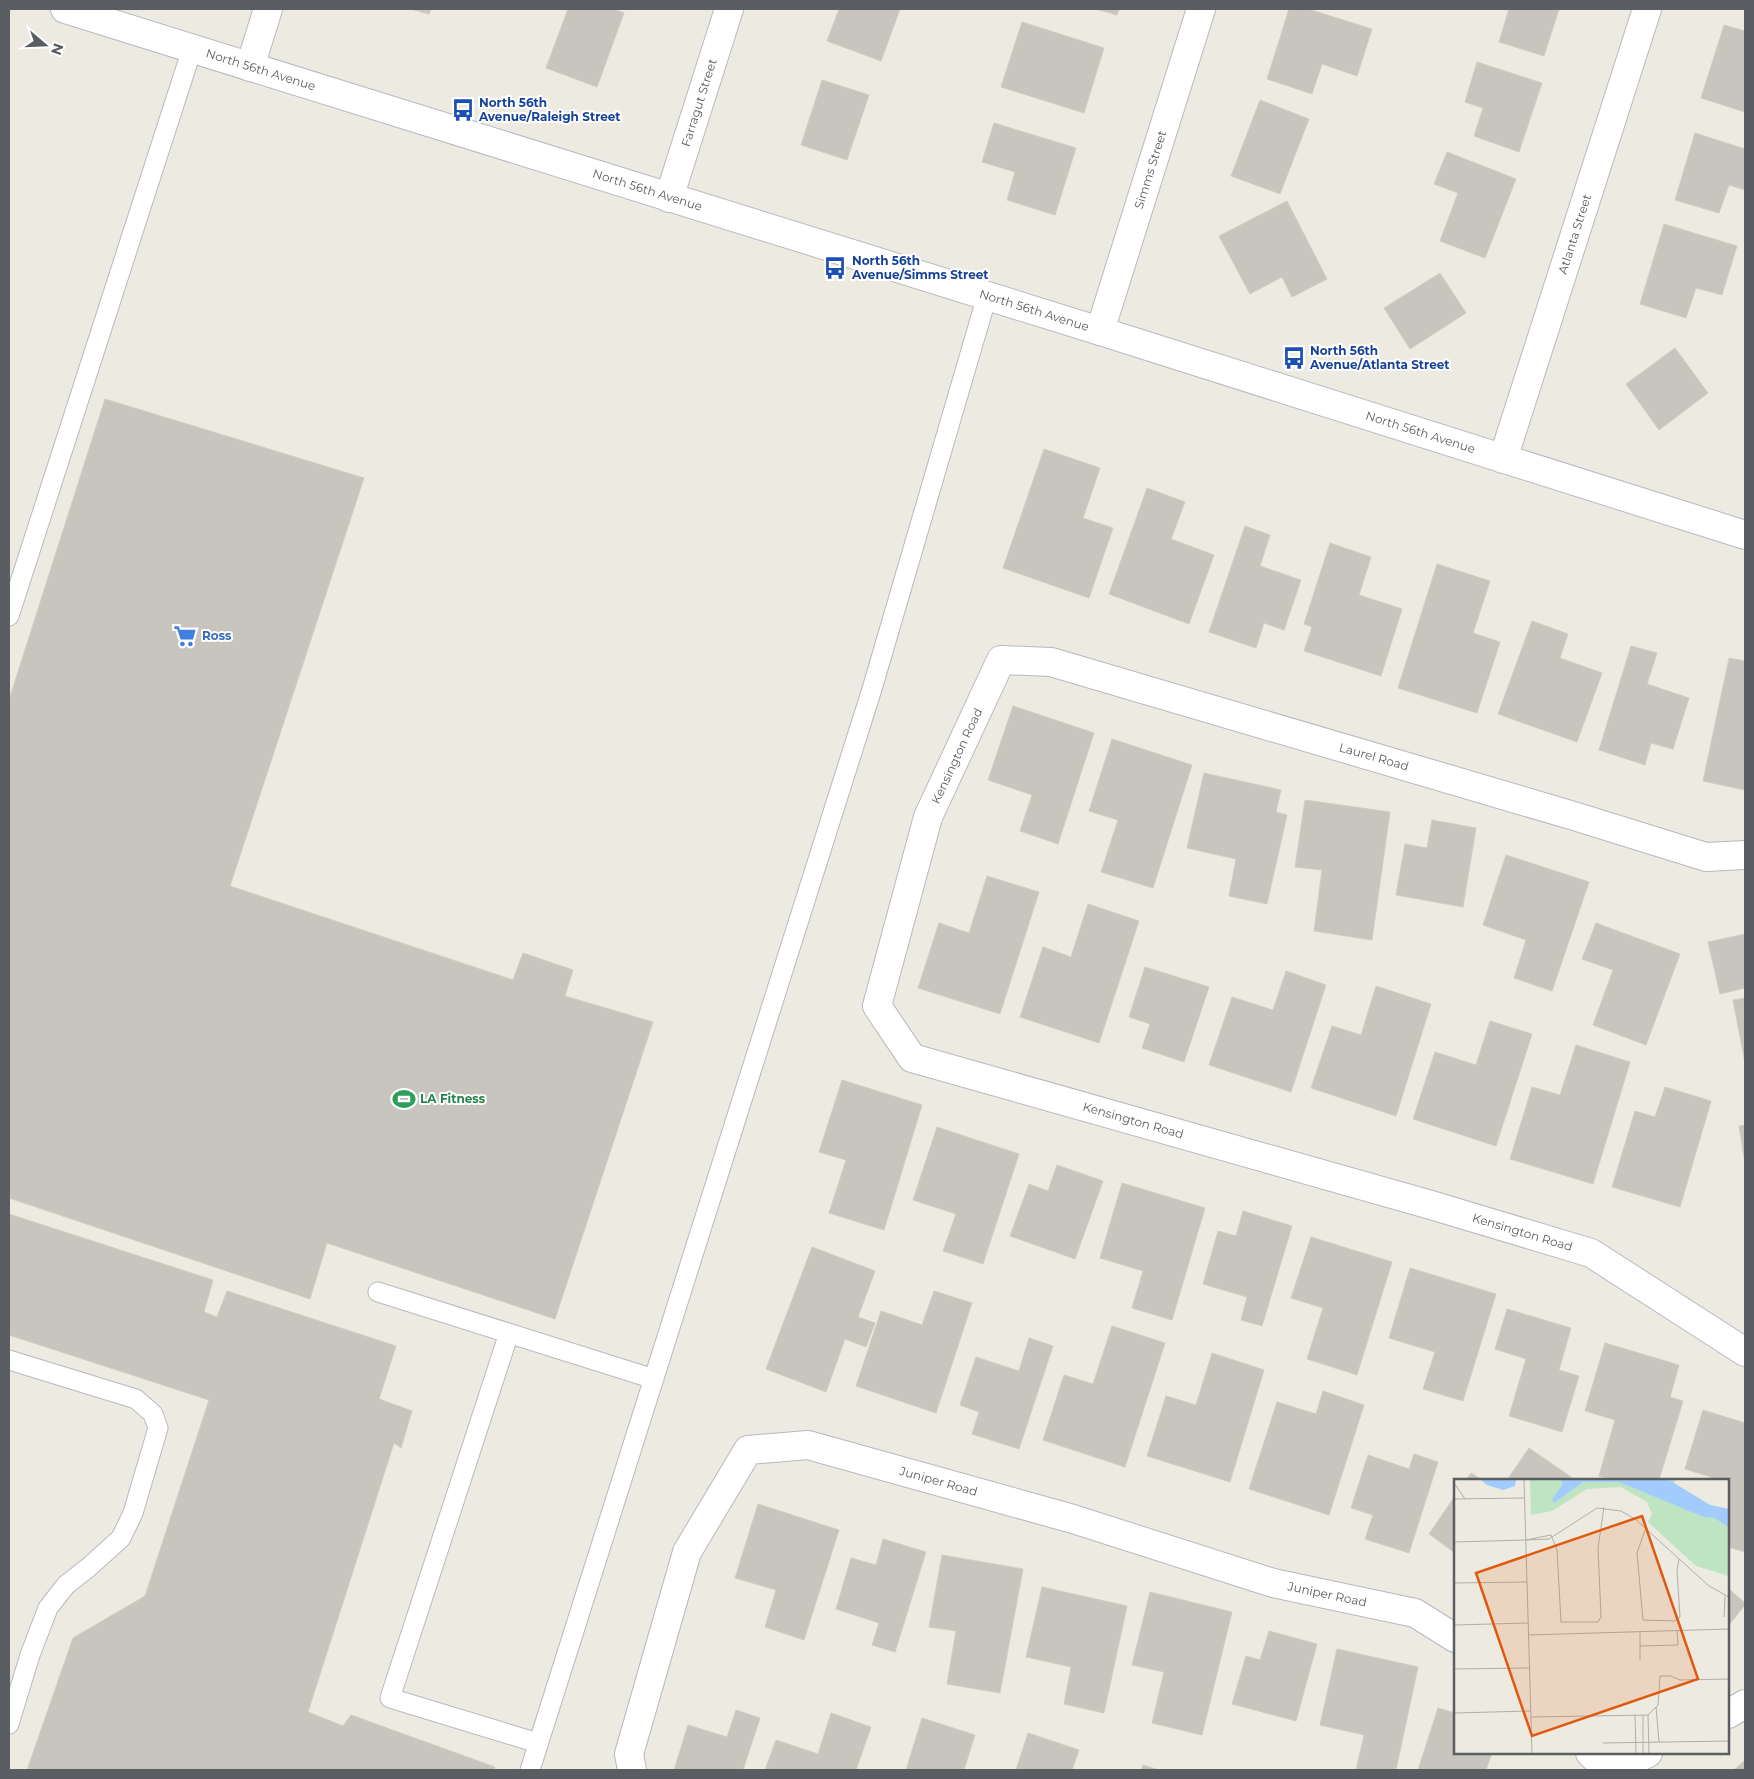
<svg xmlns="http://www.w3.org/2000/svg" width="1754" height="1779" font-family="Montserrat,sans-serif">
<rect width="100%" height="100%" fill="#edebe1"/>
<!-- building -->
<path fill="#c8c5bf" stroke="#d1cdc0" d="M411,9H431L429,14Z
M568,9H613L624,13L597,87L546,68Z
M839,9H900L881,61L827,41Z
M1096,9H1119L1117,15Z
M1289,9H1308L1372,29L1357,76L1322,64L1312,94L1267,79Z
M1509,9H1559L1544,56L1499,42Z
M1022,22L1104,48L1084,113L1001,87Z
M1724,25L1745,31V112L1701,98Z
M1477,62L1542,83L1519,152L1474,136L1483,108L1465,102Z
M822,80L869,95L847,160L801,145Z
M1260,100L1309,119L1280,194L1231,176Z
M994,123L1076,148L1055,215L1007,200L1015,172L982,162Z
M1695,133L1745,149V190L1729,185L1719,213L1675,200Z
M1447,152L1516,179L1485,258L1440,241L1458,193L1434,184Z
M1287,201L1327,279L1292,297L1282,277L1250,294L1219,236Z
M1664,224L1737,246L1722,295L1696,288L1686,318L1640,304Z
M1440,273L1466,313L1410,349L1384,308Z
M1675,348L1708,393L1659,430L1626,384Z
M105,399L364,478L230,886L513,980L523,953L573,970L565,996L653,1022L555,1319L327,1243L310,1299L9,1198V700Z
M1044,449L1100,468L1083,518L1113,528L1089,598L1003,568Z
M1147,488L1185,502L1171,539L1214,555L1189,624L1109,594Z
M1245,526L1270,535L1260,566L1301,580L1284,630L1264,623L1256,648L1209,632Z
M1330,543L1371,557L1359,595L1402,609L1381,676L1304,651L1312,627L1304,624Z
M1437,564L1490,581L1473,633L1500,642L1477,713L1398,688Z
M1532,621L1568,634L1560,658L1602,673L1577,742L1498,714Z
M1631,646L1657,653L1647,684L1689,698L1673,749L1651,743L1645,765L1599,750Z
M1729,658L1745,661V790L1703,781Z
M1013,706L1094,733L1058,844L1020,831L1032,795L988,780Z
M1112,739L1192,765L1153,888L1101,872L1118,820L1089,811Z
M1204,773L1281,790L1276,812L1287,815L1267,904L1229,896L1236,859L1187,848Z
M1305,800L1390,812L1372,940L1314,931L1322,870L1295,867Z
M1432,820L1476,828L1463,907L1396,895L1405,844L1427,848Z
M1506,855L1589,882L1552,991L1514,978L1526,940L1483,925Z
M987,876L1039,892L1000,1014L918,988L939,923L969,933Z
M1088,904L1139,921L1099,1043L1020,1017L1043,947L1071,957Z
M1596,923L1680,954L1646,1045L1593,1025L1613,970L1582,959Z
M1745,934V988L1720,994L1708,942Z
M1145,967L1209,987L1184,1062L1142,1048L1150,1024L1129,1017Z
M1286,971L1326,985L1291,1092L1209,1065L1232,997L1273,1010Z
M1376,986L1431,1004L1396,1116L1311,1088L1332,1026L1361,1035Z
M1745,998V1063L1733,1000Z
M1490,1021L1532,1034L1496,1146L1413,1119L1435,1052L1476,1065Z
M1576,1045L1630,1062L1593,1184L1510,1159L1532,1087L1560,1095Z
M842,1080L922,1105L884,1230L829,1213L846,1160L819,1152Z
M1665,1087L1711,1101L1680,1207L1612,1187L1635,1111L1655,1117Z
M1745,1125V1163L1739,1126Z
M937,1127L1019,1154L983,1264L943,1251L956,1214L913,1200Z
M1057,1165L1103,1181L1075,1259L1010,1236L1029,1184L1048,1191Z
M1122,1183L1205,1208L1172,1320L1132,1308L1143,1271L1100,1258Z
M1243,1211L1292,1226L1262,1326L1241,1320L1247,1297L1203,1284L1218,1231L1236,1236Z
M9,1214L213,1280L204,1312L217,1317L227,1291L396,1346L379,1399L412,1411L401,1448L394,1443L308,1712L343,1726L351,1715L495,1767L494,1770H27L73,1638L145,1596L209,1400L9,1335Z
M1311,1237L1392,1262L1357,1375L1307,1359L1323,1308L1291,1298Z
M812,1247L875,1271L858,1317L875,1323L866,1347L845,1339L826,1392L766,1369Z
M1410,1268L1496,1294L1463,1401L1423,1389L1435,1352L1389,1338Z
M934,1291L972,1303L936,1413L856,1386L881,1311L922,1325Z
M1507,1309L1571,1328L1559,1370L1579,1376L1562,1432L1509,1416L1526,1359L1495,1349Z
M1112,1326L1165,1343L1125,1467L1043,1440L1064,1375L1093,1384Z
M1029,1338L1053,1346L1019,1449L972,1434L979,1412L960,1405L976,1357L1019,1371Z
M1605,1343L1679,1365L1670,1397L1683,1401L1659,1480H1614L1599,1476L1615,1420L1585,1411Z
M1212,1353L1264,1370L1230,1482L1147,1456L1166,1396L1196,1405Z
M1323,1391L1364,1405L1329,1515L1249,1489L1277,1402L1316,1414Z
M1703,1410L1745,1423V1552L1728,1547V1480H1710L1711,1477L1685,1469Z
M1529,1448L1571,1477L1569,1480H1507Z
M1414,1454L1438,1462L1409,1553L1365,1539L1373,1515L1351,1508L1368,1455L1409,1469Z
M1471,1473L1482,1480H1466Z
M1455,1496V1553L1429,1534Z
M758,1504L839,1530L804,1640L765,1627L776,1590L735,1578Z
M883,1539L926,1552L895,1652L872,1645L879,1623L836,1609L851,1558L876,1565Z
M942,1555L1023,1569L1000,1693L947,1684L956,1631L929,1627Z
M1042,1587L1127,1606L1104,1713L1064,1704L1071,1667L1026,1657Z
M1728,1588L1745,1603V1605L1728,1626Z
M1150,1592L1232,1612L1202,1735L1152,1723L1164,1672L1132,1665Z
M1269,1631L1317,1644L1296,1721L1232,1704L1246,1656L1260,1660Z
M1337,1649L1418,1667L1396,1770H1356L1364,1735L1320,1725Z
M1438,1708L1455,1713V1753H1492L1486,1770H1418Z
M736,1710L760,1718L743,1770H674L688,1725L727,1737Z
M831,1713L871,1727L856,1770H765L776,1740L818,1754Z
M922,1718L975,1735L964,1770H906Z
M1028,1733L1079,1750L1072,1770H1016Z
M1745,1760V1770H1734Z
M1143,1765L1159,1770H1141Z"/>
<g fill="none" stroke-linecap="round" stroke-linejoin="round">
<defs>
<path id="lane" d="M9,616L192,49
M378,1292L654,1379
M509,1333L390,1698L538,1743
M9,1360L136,1399L153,1414L158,1428L133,1513L121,1538L89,1567L66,1585L48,1608L30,1655L9,1724
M530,1770L872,689L987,296"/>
<g id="street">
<path d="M250,67L268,9"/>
<path id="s1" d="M669,198L729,9"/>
<path id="s2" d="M1100,331L1201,9"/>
<path id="s3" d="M1503,459L1647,9"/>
<path id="s4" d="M1745,855L1706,857L1574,816L1051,662L1001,660L928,817L877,1006L912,1058L1431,1205L1591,1253L1745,1352"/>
<path d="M1728,1714L1745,1704"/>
<path d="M1590,1753L1608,1770"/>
<path id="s5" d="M632,1770L629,1754L687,1552L748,1450L808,1445L1073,1519L1273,1583L1415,1613L1455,1638"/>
<path d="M1612,1770L1648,1753"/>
</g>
<g id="secondary">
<path id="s6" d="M65,9L1100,331L1745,535"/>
</g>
</defs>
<!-- lane casing -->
<use href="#lane" stroke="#b7b9be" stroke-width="21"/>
<!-- street casing -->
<use href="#street" stroke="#b7b9be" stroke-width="30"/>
<!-- secondary casing -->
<use href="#secondary" stroke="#b7bac0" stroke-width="30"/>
<!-- lane -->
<use href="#lane" stroke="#fff" stroke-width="19"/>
<!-- street -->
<use href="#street" stroke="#fff" stroke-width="28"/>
<!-- secondary -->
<use href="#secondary" stroke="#fff" stroke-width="28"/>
</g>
<!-- icons -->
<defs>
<symbol id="bus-bare" viewBox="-9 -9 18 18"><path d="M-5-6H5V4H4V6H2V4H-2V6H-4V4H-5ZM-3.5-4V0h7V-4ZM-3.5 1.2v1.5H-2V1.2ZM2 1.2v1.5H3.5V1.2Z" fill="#1a4fb4" stroke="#fff" stroke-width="2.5" paint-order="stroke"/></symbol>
<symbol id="supermarket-bare" viewBox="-9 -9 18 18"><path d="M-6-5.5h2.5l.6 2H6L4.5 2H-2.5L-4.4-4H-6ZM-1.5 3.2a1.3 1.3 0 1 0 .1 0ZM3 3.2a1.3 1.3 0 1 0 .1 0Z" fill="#3f7fe0" stroke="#fff" stroke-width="2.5" paint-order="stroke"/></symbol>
<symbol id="stadium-bare" viewBox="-9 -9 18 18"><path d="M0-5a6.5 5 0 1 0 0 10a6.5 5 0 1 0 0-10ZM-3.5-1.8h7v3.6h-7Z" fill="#2e9e5b" stroke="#fff" stroke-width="2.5" paint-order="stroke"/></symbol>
</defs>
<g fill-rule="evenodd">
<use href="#bus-bare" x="447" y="94" width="32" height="32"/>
<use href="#bus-bare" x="819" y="252" width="32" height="32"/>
<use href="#bus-bare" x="1278" y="342" width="32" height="32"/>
<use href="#supermarket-bare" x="169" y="620" width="32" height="32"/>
<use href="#stadium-bare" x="388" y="1083" width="32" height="32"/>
</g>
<g text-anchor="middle" stroke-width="4" stroke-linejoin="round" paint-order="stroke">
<!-- street labels -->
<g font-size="12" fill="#5a5d62" stroke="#fff">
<text dy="4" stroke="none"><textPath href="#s6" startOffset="205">North 56th Avenue</textPath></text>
<text dy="4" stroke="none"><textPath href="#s1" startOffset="100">Farragut Street</textPath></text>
<text dy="4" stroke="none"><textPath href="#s2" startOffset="169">Simms Street</textPath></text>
<text dy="4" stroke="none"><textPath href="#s6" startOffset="610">North 56th Avenue</textPath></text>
<text dy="4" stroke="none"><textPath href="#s3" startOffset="236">Atlanta Street</textPath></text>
<text dy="4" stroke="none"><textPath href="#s6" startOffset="1015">North 56th Avenue</textPath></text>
<text dy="4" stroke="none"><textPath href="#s6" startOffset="1420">North 56th Avenue</textPath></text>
<text transform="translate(957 756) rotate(-65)" y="4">Kensington Road</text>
<text transform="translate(1374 757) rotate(16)" y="4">Laurel Road</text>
<text dy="4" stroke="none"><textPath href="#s4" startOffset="1434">Kensington Road</textPath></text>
<text dy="4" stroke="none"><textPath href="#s4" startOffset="1839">Kensington Road</textPath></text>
<text dy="4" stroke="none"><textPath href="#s5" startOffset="541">Juniper Road</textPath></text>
<text dy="4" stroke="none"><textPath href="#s5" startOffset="946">Juniper Road</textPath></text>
</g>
<!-- transit labels -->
<g font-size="12" font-weight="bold" fill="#164399" stroke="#fff" text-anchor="start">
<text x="479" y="107">North 56th<tspan x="479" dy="14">Avenue/Raleigh Street</tspan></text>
<text x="852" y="265">North 56th<tspan x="852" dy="14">Avenue/Simms Street</tspan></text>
<text x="1310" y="355">North 56th<tspan x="1310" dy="14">Avenue/Atlanta Street</tspan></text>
</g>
<!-- shop labels -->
<g font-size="12" font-weight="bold" fill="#366cbe" stroke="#fff" text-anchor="start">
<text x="202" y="640">Ross</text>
</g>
<!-- leisure labels -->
<g font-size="12" font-weight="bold" fill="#27864d" stroke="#fff" text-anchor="start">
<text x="420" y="1103">LA Fitness</text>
</g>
</g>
<!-- overview -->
<g transform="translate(1454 1479)">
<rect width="275" height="275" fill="#edebe1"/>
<path d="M76,1H222L220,4L256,26L275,30V97L242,87L194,43L198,35L193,23L167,8L133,10L98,32L77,36Z" fill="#bee4c2"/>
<path d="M27,1H62L61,7L49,11L33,6ZM107,1H215L256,26L275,30V49L261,39L250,38L165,3H129L100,24L98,20L109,5Z" fill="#a1ccfd"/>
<path fill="none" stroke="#aeaeaa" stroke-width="1" d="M70,1L78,274M0,4L11,20M0,20L70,19M191,51L183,74L189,141L221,142L226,138L223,92L225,80M97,56L103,71L107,143H144L147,138L144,69L150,28M72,61L95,60L143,29L167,32L181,40L255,107L275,118M0,63L72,61L97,56M0,104L73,103M270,138L271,117M0,146L74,144M186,152V181M74,156L275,150M186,167L224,166L223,151M0,190L75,189M202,228L205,263M0,234L76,232M181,236L182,274M189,236V274M194,236L195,274M77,238L194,236L204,226L206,197H217L226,201L275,200M149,264L275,262"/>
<path fill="#e15910" fill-opacity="0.15" stroke="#e15910" stroke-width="2.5" d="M188,37L244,200L78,257L22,94Z"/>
<rect width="275" height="275" fill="none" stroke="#5a5d62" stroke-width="2.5"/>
</g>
<!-- border -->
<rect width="1754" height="1779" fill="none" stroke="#5a5d62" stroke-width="20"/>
<!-- north arrow -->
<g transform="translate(45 45) rotate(109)" stroke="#ffffff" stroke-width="4" paint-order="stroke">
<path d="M0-4L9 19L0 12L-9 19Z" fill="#5a5d62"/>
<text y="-8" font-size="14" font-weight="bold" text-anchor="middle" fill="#5a5d62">N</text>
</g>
</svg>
